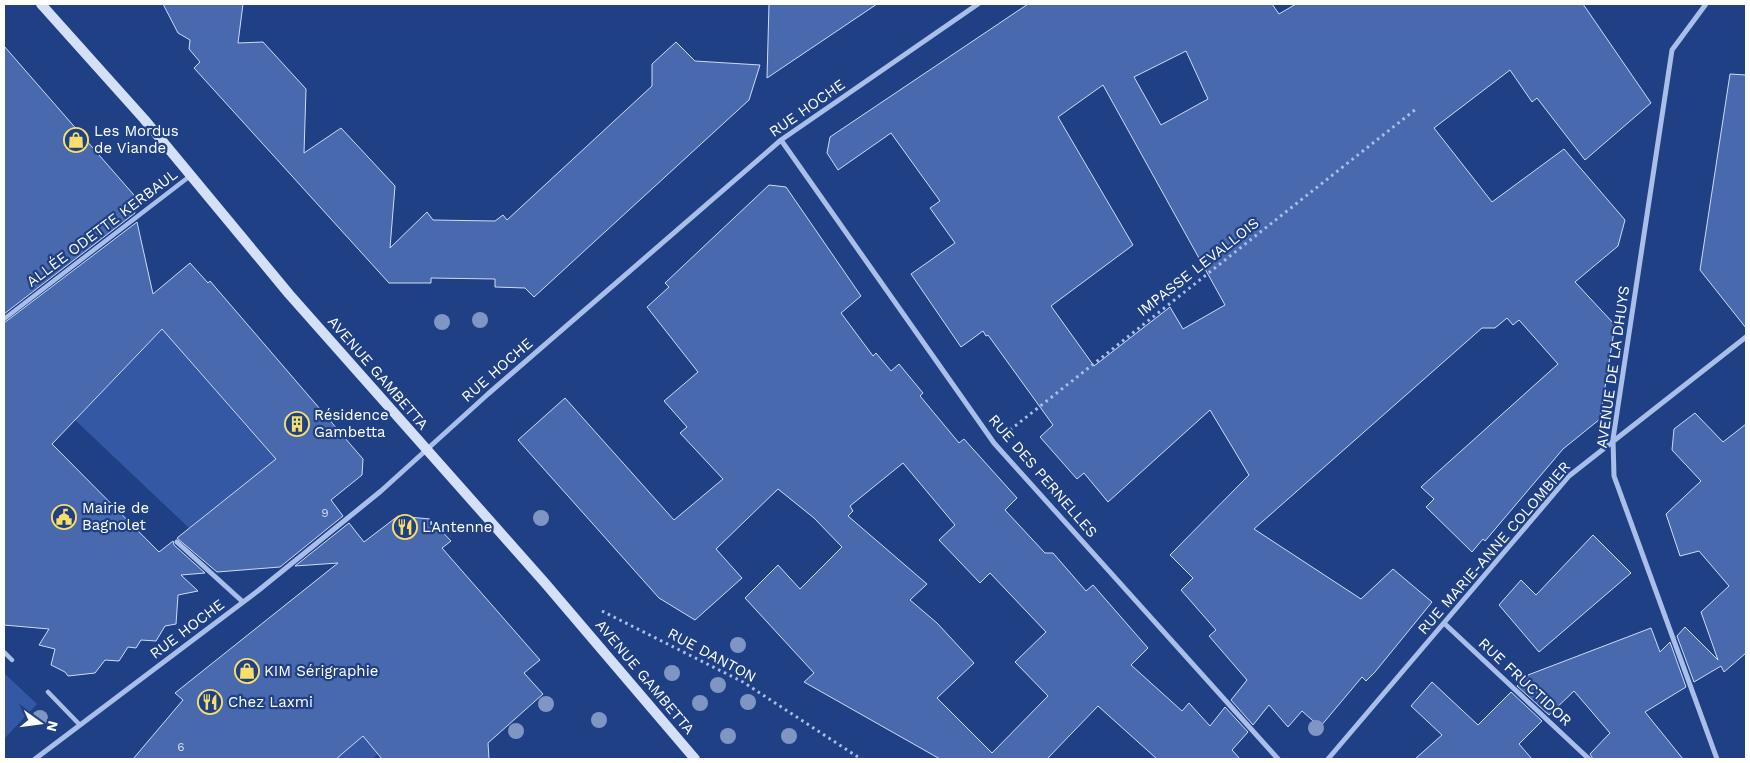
<svg xmlns="http://www.w3.org/2000/svg" width="1750" height="763" font-family="'Work Sans',sans-serif">
<rect width="100%" height="100%" fill="#204086"/>
<!-- green -->
<path fill="#3458a3" d="M175,316L181,351L248,428L257,421L288,456L248,481L189,528L75,420Z
M4,673L37,704L4,739Z
M445,698L372,759H336L392,712Z"/>
<!-- building -->
<path fill="#4969ae" stroke="#cddbf7" fill-rule="evenodd" d="M163,4H243L238,43L263,42L306,89L304,153L341,128L395,186L390,248L427,212L433,220L495,221L503,215L507,220L652,86V64L676,42L695,61L760,65L749,100L534,297L525,288L495,287V279L431,278V283H389L194,68L200,62L189,49L190,40L178,33Z
M769,4H877L767,78Z
M1028,4H1272L1279,14L1296,4H1583L1651,103L1585,160L1537,98L1532,102L1510,70L1434,128L1492,202L1564,149L1625,220L1618,246L1575,282L1615,325L1600,419L1563,449L1485,541L1483,539L1472,552L1426,507L1434,499L1421,487L1558,364L1519,320L1513,325L1507,318L1495,328H1482L1254,529L1361,599L1393,569L1432,602L1375,672L1366,681L1362,677L1320,727L1302,711L1288,727L1269,705L1253,725L1231,700L1247,680L1209,636L1216,630L1181,590L1193,578L1170,555L1249,475L1210,410L1108,502L1084,473L1077,479L1040,437L1053,425L988,335L986,336L983,331L961,347L911,274L955,243L930,208L940,201L891,133L838,170L827,153L830,137ZM1186,51L1208,99L1161,125L1134,77ZM1103,85L1225,305L1183,329L1170,307L1094,366L1051,306L1133,245L1058,117Z
M4,46L140,202L133,208L135,213L4,314Z
M1730,74L1746,75V328L1700,270Z
M769,185L786,187L861,296L841,313L873,356L876,353L891,371L899,364L923,393L920,396L959,443L964,439L1017,498L1005,510L1045,553H1053L1086,591L1093,585L1148,648L1131,665L1182,711L1189,703L1210,726L1225,707L1248,732L1232,750L1240,759H1157L1098,706L1047,759H940L804,682L814,673L745,598L778,565L800,589L842,547L814,518L778,489L716,549L742,578L695,620L659,598L518,440L565,398L674,520L723,479L680,433L687,427L664,401L698,372L647,307L669,287L665,283ZM903,463L955,525L939,540L980,583L990,573L1046,632L1015,662L1048,696L992,753L937,698L974,663L937,623L910,600L927,584L848,516L853,511L850,506Z
M137,222L153,294L190,263L208,283L210,281L363,459L362,475L331,500L343,516L280,567L217,572L177,538L276,459L162,329L52,444L159,552L173,541L174,545L205,573L181,575L198,591L178,595L176,624L165,626L156,641L141,640L136,648L128,647L119,661L105,660L95,673L68,676L65,672L51,665L55,649L39,645L49,629L4,625V323Z
M1695,413L1723,442L1746,424V653L1724,672L1721,666L1694,682L1677,636L1685,627L1718,660L1701,612L1729,586L1699,551L1680,556L1666,514L1701,481L1672,450L1674,429Z
M398,516L430,519L451,541L442,548L540,660L524,673L543,694L488,743L489,759H382L363,736L336,759H133L183,700L175,693L338,563L295,566L349,523L364,542Z
M1593,535L1631,573L1539,652L1499,605L1521,580L1536,595Z
M1651,628L1660,652L1670,642L1686,687L1645,712L1683,759H1593L1590,754L1610,733L1574,691L1549,715L1517,686L1528,675Z
M1432,682L1478,725L1511,692L1542,721L1519,744L1532,759H1415L1442,735L1411,706Z"/>
<g fill="none" stroke-linecap="round" stroke-linejoin="round">
<!-- path -->
<path stroke="#a9bfea" stroke-width="3" stroke-dasharray="2.5 4" stroke-linecap="butt" d="M1010,430L1416,109
M602,611L743,682L861,759"/>
<!-- pedestrian -->
<path stroke="#a9bfea" stroke-width="4.5" d="M4,319L190,176
M4,652L12,660
M48,692L79,724"/>
<!-- minor -->
<path stroke="#a9bfea" stroke-width="5" d="M1706,4L1672,50L1613,439L1614,476L1717,759
M781,140L994,443L1278,759
M177,542L243,602
M1445,624L1589,759
M35,759L259,590L381,491L488,394L781,140L978,4
M1328,759L1569,476L1746,337"/>
<!-- secondary -->
<path stroke="#d4dff8" stroke-width="10" d="M41,4L144,119L289,294L545,583L695,759"/>
</g>
<!-- trees -->
<g fill="#7f95c4">
<circle cx="480" cy="320" r="8"/>
<circle cx="442" cy="322" r="8"/>
<circle cx="541" cy="518" r="8"/>
<circle cx="738" cy="645" r="8"/>
<circle cx="672" cy="673" r="8"/>
<circle cx="718" cy="685" r="8"/>
<circle cx="748" cy="702" r="8"/>
<circle cx="700" cy="703" r="8"/>
<circle cx="546" cy="704" r="8"/>
<circle cx="40" cy="718" r="8"/>
<circle cx="599" cy="720" r="8"/>
<circle cx="1316" cy="728" r="8"/>
<circle cx="516" cy="731" r="8"/>
<circle cx="728" cy="736" r="8"/>
<circle cx="789" cy="736" r="8"/>
</g>
<!-- icons -->
<defs>
<symbol id="shop-ring" viewBox="-11 -11 22 22"><circle r="9.5" fill="#204086" stroke="#f7df6a" stroke-width="1.5"/><path d="M-5-2.5h2.3a2.7 3.5 0 0 1 5.4 0H5L5.5 6h-11ZM-1.5-2.5h3a1.5 2.3 0 0 0-3 0Z" fill="#f7df6a"/></symbol>
<symbol id="building-ring" viewBox="-11 -11 22 22"><circle r="9.5" fill="#204086" stroke="#f7df6a" stroke-width="1.5"/><path d="M-4-6H4V6H1V3H-1V6H-4ZM-2.5-4.3h1.7v1.8h-1.7ZM.8-4.3h1.7v1.8H.8ZM-2.5-1h1.7V.8h-1.7ZM.8-1h1.7V.8H.8Z" fill="#f7df6a"/></symbol>
<symbol id="civic-ring" viewBox="-11 -11 22 22"><circle r="9.5" fill="#204086" stroke="#f7df6a" stroke-width="1.5"/><path d="M-.6-6.5H3V-4.5H.6V-3L4-1V1h2V6H-6V1h2V-1L-.6-3ZM-1.2 2.5V6h2.4V2.5Z" fill="#f7df6a"/></symbol>
<symbol id="restaurant-ring" viewBox="-11 -11 22 22"><circle r="9.5" fill="#204086" stroke="#f7df6a" stroke-width="1.5"/><path d="M-5-6h1v4h1v-4h1v4h1v-4h1v5L-1.5 .5V6h-2V.5L-5-1ZM5-6V6H3V1.5H1.5Q1.5-4 5-6Z" fill="#f7df6a"/></symbol>
</defs>
<g fill-rule="evenodd">
<use href="#shop-ring" x="62" y="126" width="28" height="28"/>
<use href="#building-ring" x="283" y="410" width="28" height="28"/>
<use href="#civic-ring" x="50" y="503" width="28" height="28"/>
<use href="#restaurant-ring" x="391" y="513" width="28" height="28"/>
<use href="#shop-ring" x="233" y="657" width="28" height="28"/>
<use href="#restaurant-ring" x="196" y="688" width="28" height="28"/>
</g>
<g text-anchor="middle" stroke-width="4.5" stroke-linejoin="round" paint-order="stroke">
<!-- number labels -->
<g font-size="12" fill="#d2daeb">
<text x="325" y="517">9</text>
<text x="181" y="751">6</text>
</g>
<!-- street labels -->
<g font-size="15" fill="#fff" stroke="#204086">
<text transform="translate(807 108) rotate(-35)" y="5">RUE HOCHE</text>
<text transform="translate(102 228) rotate(-37)" y="5">ALLÉE ODETTE KERBAUL</text>
<text transform="translate(1198 267) rotate(-38)" y="5">IMPASSE LEVALLOIS</text>
<text transform="translate(1613 367) rotate(-82)" y="5">AVENUE DE LA DHUYS</text>
<text transform="translate(497 370) rotate(-41)" y="5">RUE HOCHE</text>
<text transform="translate(378 373) rotate(49)" y="5">AVENUE GAMBETTA</text>
<text transform="translate(1043 476) rotate(49)" y="5">RUE DES PERNELLES</text>
<text transform="translate(1494 548) rotate(-49)" y="5">RUE MARIE-ANNE COLOMBIER</text>
<text transform="translate(187 629) rotate(-37)" y="5">RUE HOCHE</text>
<text transform="translate(712 655) rotate(28)" y="5">RUE DANTON</text>
<text transform="translate(645 677) rotate(50)" y="5">AVENUE GAMBETTA</text>
<text transform="translate(1525 682) rotate(43)" y="5">RUE FRUCTIDOR</text>
</g>
<!-- poi labels -->
<g font-size="15" fill="#fff" stroke="#204086" text-anchor="start">
<text x="94" y="136">Les Mordus<tspan x="94" dy="17">de Viande</tspan></text>
<text x="314" y="420">Résidence<tspan x="314" dy="17">Gambetta</tspan></text>
<text x="82" y="513">Mairie de<tspan x="82" dy="17">Bagnolet</tspan></text>
<text x="422" y="532">L'Antenne</text>
<text x="264" y="676">KIM Sérigraphie</text>
<text x="228" y="707">Chez Laxmi</text>
</g>
</g>
<!-- border -->
<rect width="1750" height="763" fill="none" stroke="#ffffff" stroke-width="10"/>
<!-- north arrow -->
<g transform="translate(40 723) rotate(104)" stroke="#204086" stroke-width="4" paint-order="stroke">
<path d="M0-4L9 19L0 12L-9 19Z" fill="#ffffff"/>
<text y="-8" font-size="14" font-weight="bold" text-anchor="middle" fill="#ffffff">N</text>
</g>
</svg>
